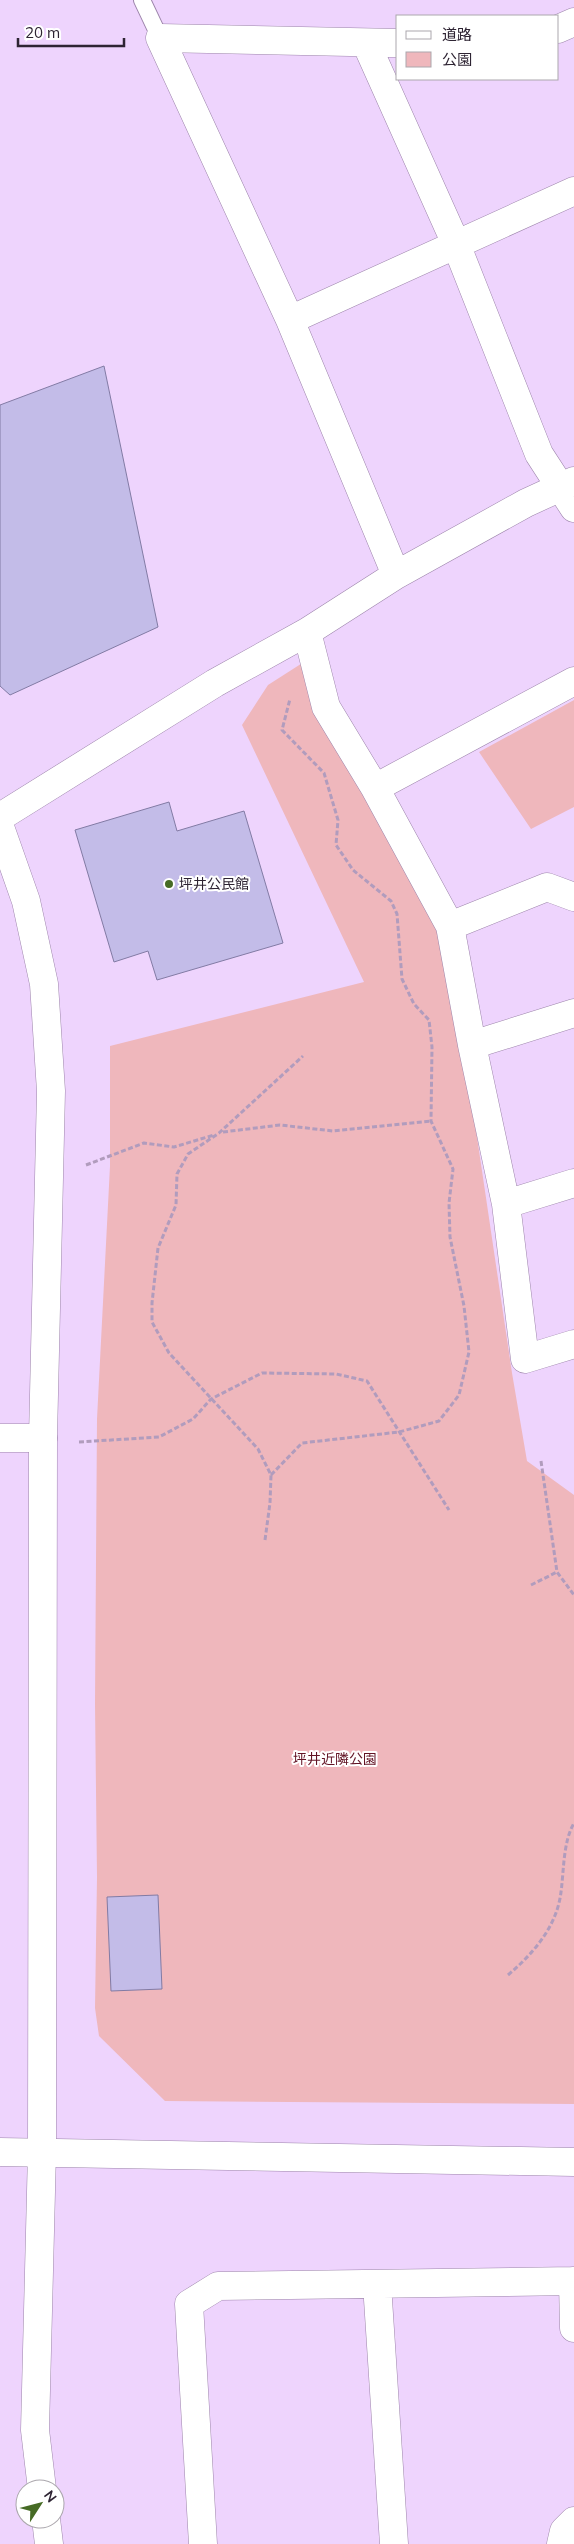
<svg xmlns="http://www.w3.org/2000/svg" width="574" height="2544" font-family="Mulish,'Noto Sans JP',sans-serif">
<rect width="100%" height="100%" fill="#eed4fd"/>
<!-- green -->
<path fill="#efb7bc" d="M318,653L315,707L447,935L512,1373L527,1461L574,1495V2104L165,2101L99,2036L95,2008L97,1877L95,1704L97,1419L110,1166V1046L364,982L242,725L268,685Z
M574,700V807L531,829L479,752Z"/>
<!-- building -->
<path fill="#c3bce8" stroke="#827ba4" d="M104,366L158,627L10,695L0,686V405Z
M169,802L177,831L244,811L283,943L157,980L148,951L114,962L75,830Z
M158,1895L162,1989L111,1991L107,1897Z"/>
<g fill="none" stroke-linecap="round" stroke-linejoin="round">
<defs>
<path id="lane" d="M142,0L160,38"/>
<path id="street" d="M558,29L574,22
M366,43L456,244L539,454L574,508
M290,320L574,191
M396,575L290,320L160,38L398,43
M307,632L326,707L375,788L450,926L472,1045L506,1204L525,1359L574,1344
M375,788L574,681
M0,817L215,683L307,632L396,575L526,503L574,481
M450,926L547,887L574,897
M472,1045L574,1013
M506,1204L574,1183
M0,1438H43
M573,2281L574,2328
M377,2284L394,2544
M203,2544L189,2304L218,2286L574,2281
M561,2544L564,2531L574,2521"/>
<path id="secondary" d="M0,827L26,901L44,984L51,1091L43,1438L42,2152L35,2430L42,2489
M0,2152L574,2162
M46,2519L49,2544"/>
</defs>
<!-- lane casing -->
<use href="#lane" stroke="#9d85ab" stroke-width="18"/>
<!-- street casing -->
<use href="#street" stroke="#9d85ab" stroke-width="29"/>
<!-- secondary casing -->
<use href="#secondary" stroke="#9d85ab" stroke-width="29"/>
<!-- path -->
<path stroke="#b19cbd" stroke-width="3" stroke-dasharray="5 2.5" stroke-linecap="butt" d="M223,1132L280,1125L333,1131L431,1121
M86,1165L144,1143L174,1147L214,1135
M79,1442L159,1437L193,1419L211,1399L262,1373L336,1374L367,1381L449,1510
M541,1461L557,1572L574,1595
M271,1475L302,1443L399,1432L439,1421L459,1395L469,1352L464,1306L450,1237L449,1203L453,1169L431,1121L432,1047L429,1020L414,1004L402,979L397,914L391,901L353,870L336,845L338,820L324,773L282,730L290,699
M265,1540L270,1503L271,1475L258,1449L169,1353L152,1322V1303L158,1248L176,1205L177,1174L188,1154L219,1133L303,1056
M531,1585L557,1572
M508,1975C534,1953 557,1926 561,1892C564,1870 563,1842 574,1823"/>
<!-- lane -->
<use href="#lane" stroke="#fff" stroke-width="16"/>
<!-- street -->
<use href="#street" stroke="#fff" stroke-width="28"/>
<!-- secondary -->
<use href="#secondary" stroke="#fff" stroke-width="28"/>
</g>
<!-- markers -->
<circle fill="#466b25" stroke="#fff" stroke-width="2" cx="169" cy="884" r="5"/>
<g text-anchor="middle" stroke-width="4" stroke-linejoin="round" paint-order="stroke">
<!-- poi labels -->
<g font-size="14" fill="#2e2433" stroke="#fff" text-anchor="start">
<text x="179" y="889">坪井公民館</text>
</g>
<!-- park labels -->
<g font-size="14" fill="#621425" stroke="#fff">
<text x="335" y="1764">坪井近隣公園</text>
</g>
</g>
<!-- legend -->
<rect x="396" y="15" width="162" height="65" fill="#ffffff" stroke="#aba7ad"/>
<rect x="406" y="31" width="25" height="8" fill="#ffffff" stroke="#aba7ad"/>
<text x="442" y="40" font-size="15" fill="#2e2433">道路</text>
<rect x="406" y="52" width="25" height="15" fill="#efb7bc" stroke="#aba7ad"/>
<text x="442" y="65" font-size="15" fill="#2e2433">公園</text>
<!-- north arrow -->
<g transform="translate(40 2504) rotate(54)"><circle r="24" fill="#ffffff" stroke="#aba7ad"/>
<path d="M0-4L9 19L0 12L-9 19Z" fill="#466b25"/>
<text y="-8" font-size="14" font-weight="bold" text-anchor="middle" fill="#2e2433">N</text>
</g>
<!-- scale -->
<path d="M18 38v8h106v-8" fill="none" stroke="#2e2433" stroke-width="2.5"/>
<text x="25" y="38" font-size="15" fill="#2e2433" stroke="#ffffff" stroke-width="4" paint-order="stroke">20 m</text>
</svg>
